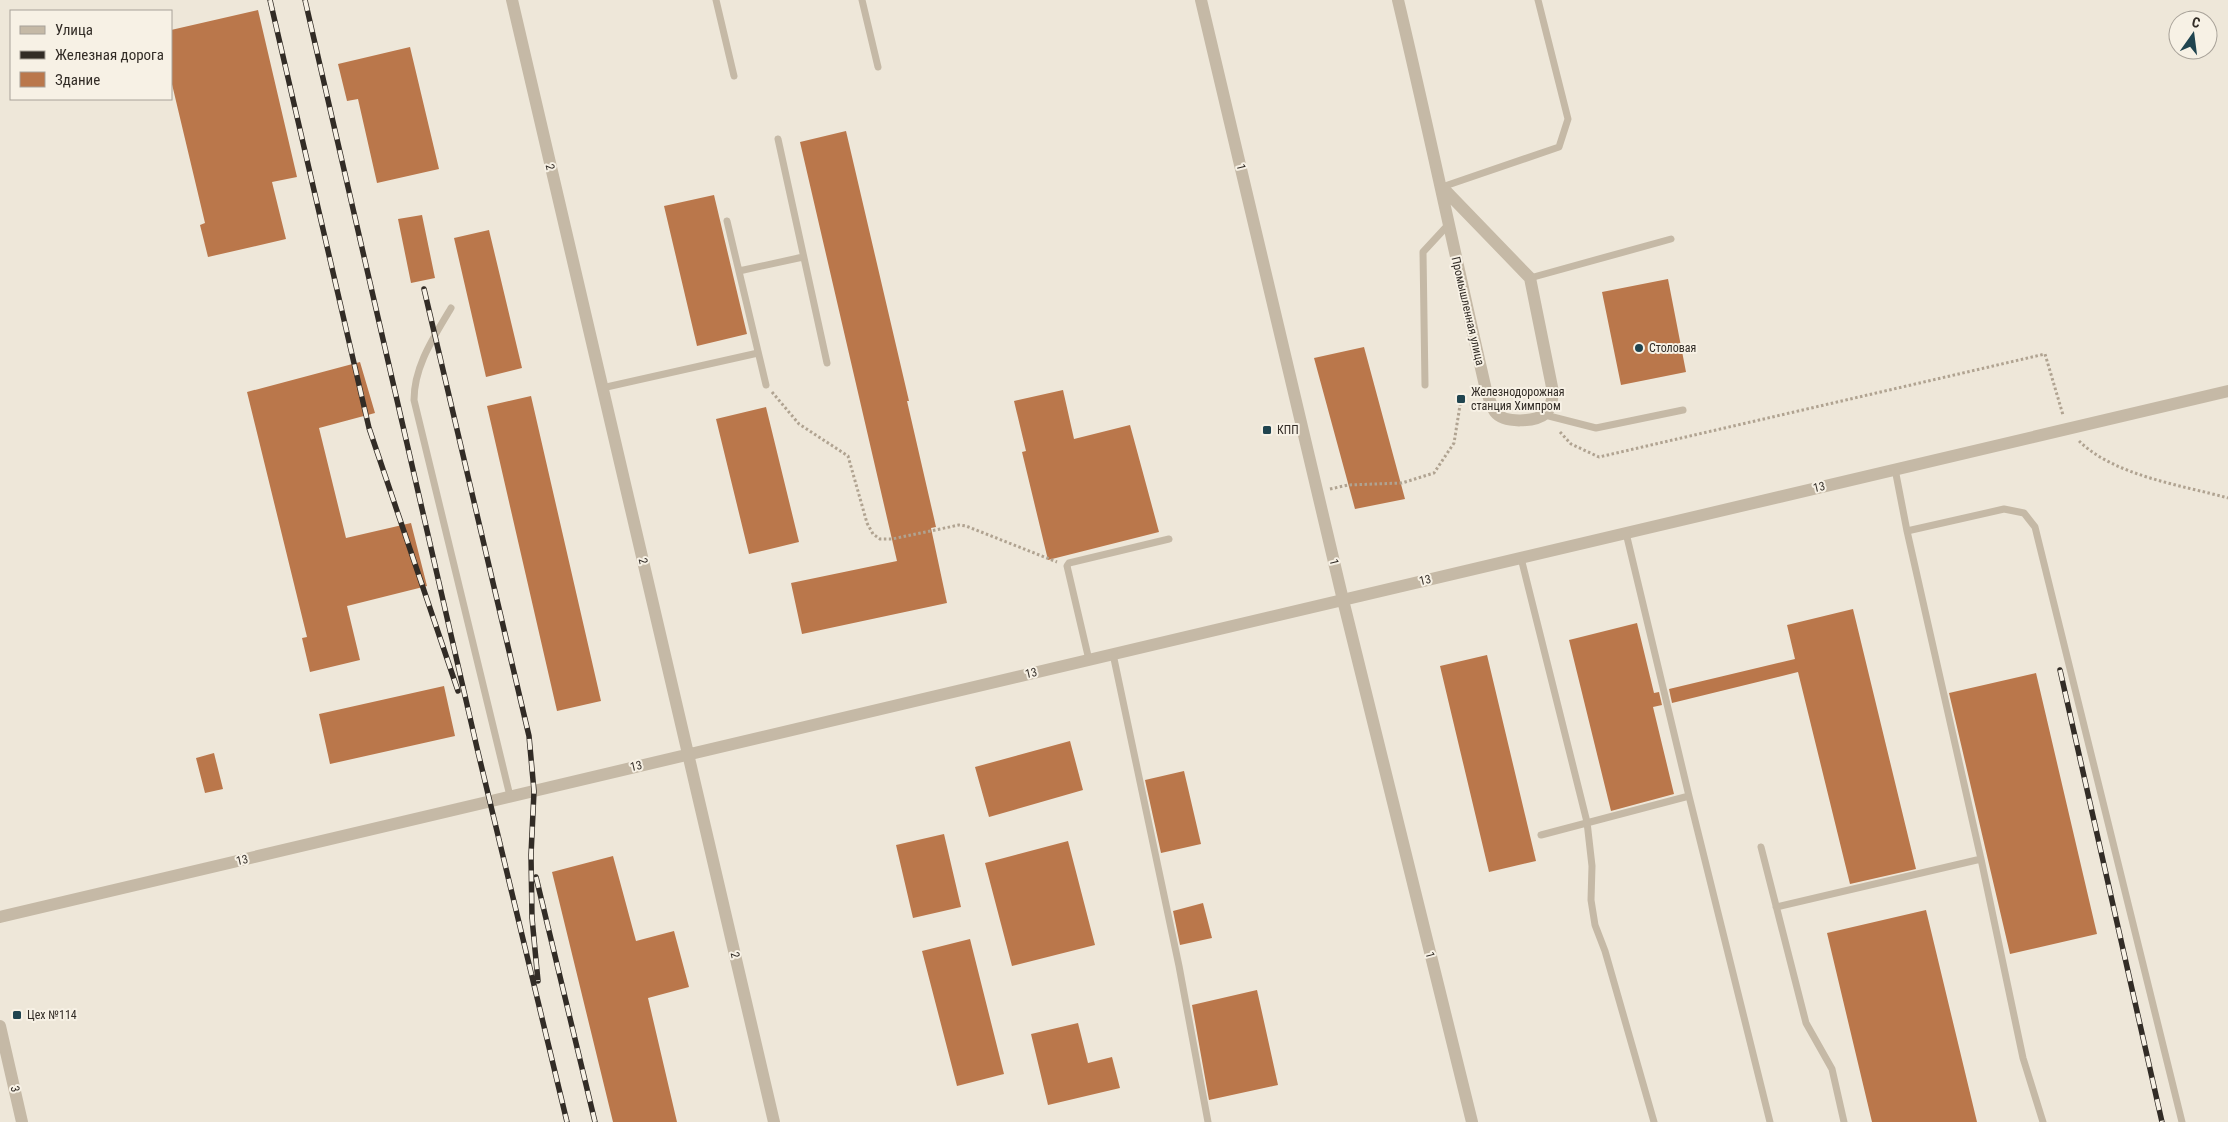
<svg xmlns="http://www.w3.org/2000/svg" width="2228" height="1122" font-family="'Roboto Condensed',sans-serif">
<rect width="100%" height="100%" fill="#eee7d9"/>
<!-- building -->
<path fill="#ba774b" d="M258,10L297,177L272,182L286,239L208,257L200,225L205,223L171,80V30Z
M410,47L439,169L377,183L358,99L347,101L338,64Z
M846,131L909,401H907L936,527L931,528L947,603L802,634L791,583L897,561L800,142Z
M714,195L747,334L697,346L664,206Z
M422,215L435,278L411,283L398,219Z
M489,230L522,368L486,377L454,238Z
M1668,279L1686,372L1621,385L1602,292Z
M1364,347L1405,499L1355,509L1314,358Z
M360,362L375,413L319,428L346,538L411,523L427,586L347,606L360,660L310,672L302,638L307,637L247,392Z
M1063,390L1074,439L1130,425L1159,532L1048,560L1022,452L1026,451L1014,401Z
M531,396L601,701L557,711L487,406Z
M766,407L799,542L749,554L716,419Z
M1853,609L1916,869L1850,884L1798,672L1672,703L1669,689L1795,659L1787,625Z
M1637,623L1654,693L1659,692L1662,705L1653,707L1674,794L1611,811L1569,640Z
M1487,655L1536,861L1489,872L1440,666Z
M2036,673L2097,934L2010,954L1949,693Z
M444,686L455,736L330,764L319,714Z
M1070,741L1083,790L989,817L975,767Z
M214,753L223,789L205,793L196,758Z
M1184,771L1201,844L1161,853L1145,780Z
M944,834L961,907L913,918L896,845Z
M1068,841L1095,945L1012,966L985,863Z
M613,856L636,941L674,931L689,987L648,998L677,1122H613L552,872Z
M1203,903L1212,938L1180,945L1173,911Z
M1926,910L1977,1122H1872L1827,933Z
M970,939L1004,1074L957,1086L922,951Z
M1257,990L1278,1085L1209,1100L1192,1005Z
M1078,1023L1088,1063L1112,1057L1120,1088L1048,1105L1031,1034Z"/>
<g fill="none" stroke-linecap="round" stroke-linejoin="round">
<!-- path -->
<path stroke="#b0a391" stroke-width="3" stroke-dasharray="2.5 2.5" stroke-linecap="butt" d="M772,392L799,424L848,456L867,523L873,534L880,539H892L959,525L966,526L1057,562
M1560,432L1571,444L1599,457L2045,354L2063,415
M2079,441C2115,476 2181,485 2228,498
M1330,489L1348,485L1402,483L1434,473L1454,443L1461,399"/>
<!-- service -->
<path stroke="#c5b9a6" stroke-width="7" d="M716,0L734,76
M862,0L878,67
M778,139L827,363
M1442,187L1559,147L1568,119L1538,0
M727,221L766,385
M739,271L803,257
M1530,278L1671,239
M451,308C434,337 414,366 414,400L510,796
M1425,385L1423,252L1448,225
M602,388L758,353
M1545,415L1596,428L1683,410
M1895,469L1907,531L2004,509L2024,513L2035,527L2182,1122
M1907,531L1981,859
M1521,558L1587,822L1592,866L1591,900L1595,925L1605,951L1654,1122
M1113,654L1179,966L1208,1122
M1089,660L1067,566L1069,563L1169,539
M1689,796L1770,1122
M1541,835L1689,796L1626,533
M1761,847L1806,1023L1832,1069L1844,1122
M1776,907L1981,859L2023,1058L2043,1122"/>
<!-- minor -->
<path stroke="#c5b9a6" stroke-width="12" d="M512,0L774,1122
M1201,0L1343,600L1472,1122
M1398,0C1429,130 1456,260 1486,390C1489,397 1491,406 1495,412C1504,424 1536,422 1546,413C1552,407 1552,399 1553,392L1530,278L1442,187
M0,917L2228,391
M0,1026L22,1122"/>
<defs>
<path id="rail" d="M270,0L369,428L458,691
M305,0L477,748L567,1122
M424,289L529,736L534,791L531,855L532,918L538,981
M2060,670L2162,1122
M536,877L595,1122"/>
</defs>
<!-- rail casing -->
<use href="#rail" stroke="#322c26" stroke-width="5.5"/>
<!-- rail -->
<use href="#rail" stroke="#f7f1e5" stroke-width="4" stroke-dasharray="11" stroke-linecap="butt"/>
</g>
<!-- markers -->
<g fill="#20444f" stroke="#f7f1e5" stroke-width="2">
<circle cx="1639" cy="348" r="5"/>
<rect x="1456" y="394" width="10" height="10" rx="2.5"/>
<rect x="1262" y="425" width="10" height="10" rx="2.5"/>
<rect x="12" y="1010" width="10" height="10" rx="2.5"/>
</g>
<g text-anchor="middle" stroke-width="4" stroke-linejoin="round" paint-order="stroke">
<!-- street labels -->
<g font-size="12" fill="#322c26" stroke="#f7f1e5">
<text transform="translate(550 167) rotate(77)" y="4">2</text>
<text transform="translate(1241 167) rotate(77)" y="4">1</text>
<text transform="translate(1468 311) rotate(77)" y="4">Промышленная улица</text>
<text transform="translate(1819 487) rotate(-13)" y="4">13</text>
<text transform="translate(643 561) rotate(77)" y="4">2</text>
<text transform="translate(1334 562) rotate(77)" y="4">1</text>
<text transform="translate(1425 580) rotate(-13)" y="4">13</text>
<text transform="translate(1031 673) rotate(-13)" y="4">13</text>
<text transform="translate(636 766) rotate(-13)" y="4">13</text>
<text transform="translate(242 860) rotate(-13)" y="4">13</text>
<text transform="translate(735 955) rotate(77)" y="4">2</text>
<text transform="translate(1430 955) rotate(76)" y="4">1</text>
<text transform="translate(15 1089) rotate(77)" y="4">3</text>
</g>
<!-- poi labels -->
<g font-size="12" fill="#322c26" stroke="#f7f1e5" text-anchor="start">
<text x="1649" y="352">Столовая</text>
<text x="1471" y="396">Железнодорожная<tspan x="1471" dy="14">станция Химпром</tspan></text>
<text x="1277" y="434">КПП</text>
<text x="27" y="1019">Цех №114</text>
</g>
</g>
<!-- legend -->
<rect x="10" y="10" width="162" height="90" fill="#f7f1e5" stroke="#a8a299"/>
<rect x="20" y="26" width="25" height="8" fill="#c5b9a6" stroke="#a8a299"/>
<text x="55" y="35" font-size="15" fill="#322c26">Улица</text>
<rect x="20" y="51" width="25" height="8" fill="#322c26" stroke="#a8a299"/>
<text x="55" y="60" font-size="15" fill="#322c26">Железная дорога</text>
<rect x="20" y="72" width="25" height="15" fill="#ba774b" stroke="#a8a299"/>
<text x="55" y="85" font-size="15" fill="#322c26">Здание</text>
<!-- north arrow -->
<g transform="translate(2193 35) rotate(14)"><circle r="24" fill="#f7f1e5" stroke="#a8a299"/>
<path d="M0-4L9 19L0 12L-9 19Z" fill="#20444f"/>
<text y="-8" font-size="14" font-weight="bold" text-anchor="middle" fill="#322c26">С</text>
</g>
</svg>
